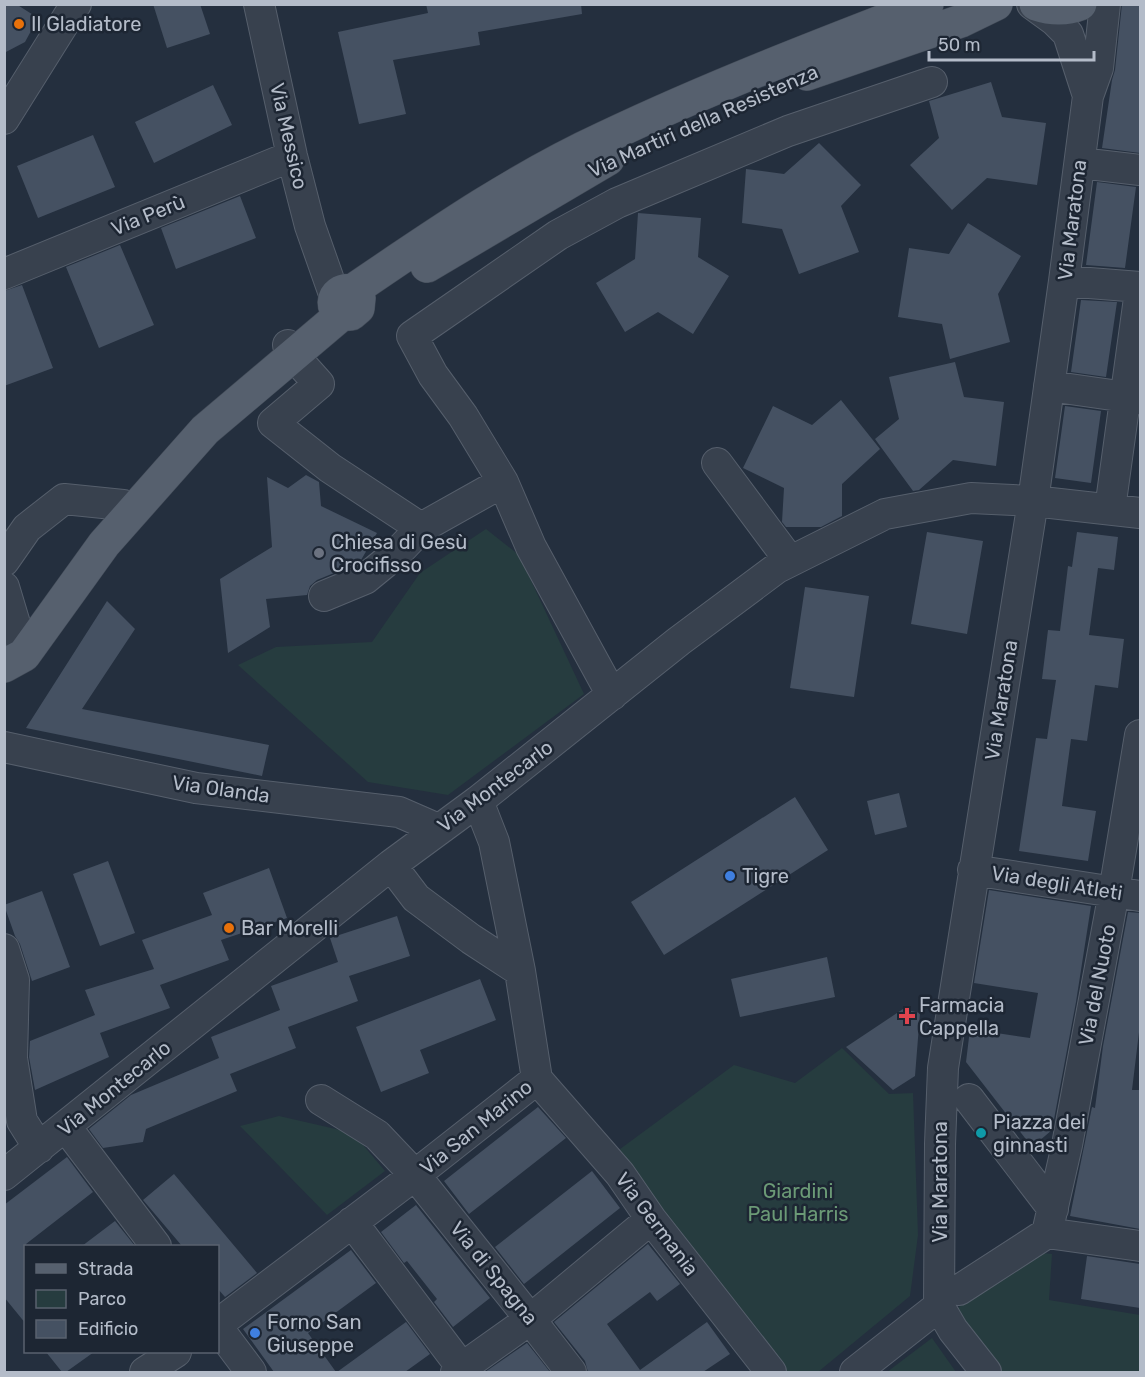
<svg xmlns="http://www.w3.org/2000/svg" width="1145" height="1377" font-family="Rubik,sans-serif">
<rect width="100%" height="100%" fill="#242f3e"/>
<!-- green -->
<path fill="#263c3f" d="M486,529L519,555L584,694L448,795L368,782L238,665L276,647L372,642L420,573Z
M842,1048L889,1094L913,1093L918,1235L910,1296L818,1372H777L612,1155L734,1065L795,1083Z
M279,1116L353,1133L385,1171L327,1215L240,1126Z
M1022,1251L1052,1254L1049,1300L1140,1315V1372H997L972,1340L958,1308Z
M932,1338L956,1372H887Z"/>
<!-- building -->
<path fill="#455162" d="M4,4H16L38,18L25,42L4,53Z
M153,4H200L210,34L167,48Z
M426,4H581L582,14L478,32L480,45L393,60L406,114L359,124L338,32L428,13Z
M1122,4H1140V153L1102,148L1112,80L1115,70Z
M991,82L1002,117L1046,123L1037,185L987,178L952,210L910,165L939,138L929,101Z
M213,85L232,125L154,163L135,122Z
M93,135L115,187L38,218L17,166Z
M819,143L861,185L841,206L859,252L799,274L782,229L742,223L746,169L784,174Z
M1097,182L1136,187L1125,268L1086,265Z
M240,196L256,238L176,269L161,228Z
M638,213L701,218L698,257L729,276L693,334L658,312L625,332L596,283L635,259Z
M968,223L1021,256L998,294L1010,342L950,359L942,324L898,317L909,248L949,254Z
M120,245L154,325L99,348L66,267Z
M22,285L53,368L4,386V291Z
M1081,300L1117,302L1106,377L1071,372Z
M955,362L964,397L1004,402L996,466L953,460L919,490L913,491L875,439L899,419L889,377Z
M841,400L880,449L842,484V516L821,527H786L782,522L784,488L743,468L773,406L812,425Z
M1065,406L1101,411L1091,483L1055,478Z
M306,475L319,482L321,506L377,533L361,560L356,564L317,580L310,586L307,595L266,599L270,627L228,653L220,579L272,547L267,477L288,488Z
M927,532L983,541L967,634L911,624Z
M1077,532L1118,537L1114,570L1098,568L1089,635L1124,639L1118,688L1095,685L1087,741L1071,739L1062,806L1096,811L1088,861L1019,851L1036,738L1047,739L1056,680L1042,679L1048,630L1060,631L1068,566L1072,567Z
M805,587L869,596L854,697L790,688Z
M107,601L135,629L82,709L269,745L262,776L26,728Z
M899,793L907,827L875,835L867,801Z
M795,797L828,850L664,955L631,902Z
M108,861L135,933L100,946L73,874Z
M269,868L287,918L221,940L229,960L160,985L170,1008L100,1033L109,1057L35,1090L29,1057L30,1041L95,1015L85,990L154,969L142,940L212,915L203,893Z
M989,890L1091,906L1076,1002L1052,1130L1032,1147L966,1062L970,1029L1030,1038L1038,993L974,983Z
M42,891L70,967L32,981L20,944L15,936L4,905Z
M1128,912L1140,913V1024L1132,1090H1140V1229L1070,1216L1092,1107L1095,1108L1103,1046Z
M397,916L410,956L349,976L358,1001L288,1027L296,1048L230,1074L237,1091L146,1129L143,1142L103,1148L89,1129L131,1095L219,1058L211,1037L280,1010L271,986L338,962L330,938Z
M827,957L835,997L740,1017L731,979Z
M480,979L496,1020L420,1050L429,1073L381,1092L356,1027Z
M903,1009L920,1013L915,1076L893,1090L846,1047Z
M538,1107L566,1138L469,1214L444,1181Z
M67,1157L93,1192L26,1244V1324L4,1297V1205Z
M592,1171L620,1208L524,1284L495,1247Z
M174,1174L257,1273L225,1297L218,1289V1246H182L143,1200Z
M416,1205L490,1298L453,1327L434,1302L437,1299L407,1261L404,1263L381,1232Z
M115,1221L135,1246H82Z
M648,1244L680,1284L657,1301L650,1292L607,1324L640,1370L707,1322L730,1354L703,1372H588L585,1361L554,1322Z
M351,1250L376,1283L308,1333L336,1372H274L243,1329Z
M1087,1256L1140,1264V1308L1081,1299Z
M406,1322L430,1354L405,1372H337Z
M527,1343L550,1372H485Z
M46,1352H94L66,1372H62Z"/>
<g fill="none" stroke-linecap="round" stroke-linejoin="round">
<defs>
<path id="minor" d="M259,4L292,156L310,226L335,297
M1032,4L1054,20L1068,34L1088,96
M4,119L76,4
M1080,163L1140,170
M4,274L292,156
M1064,281L1140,287
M288,345L294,356L319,384L273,423L330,468L421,528
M1049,386L1140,399
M717,463L790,561
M503,482L463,416L433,375L412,336L558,235L617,203L788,131L932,82
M1110,509L1140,291
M4,561L27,528L64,499L123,505
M4,587L19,637
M324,596L365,579L398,552L421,528L503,482L531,547L612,695
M4,747L196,788L399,812L438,829
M478,801L494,842L520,971L537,1079
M391,865L416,898L471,939L520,971
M973,870L1140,896
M4,949L14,980L12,1058L22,1121L39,1148
M537,1079L620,1174L651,1219L771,1372
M969,1099L1053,1209
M321,1100L377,1135L415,1175L530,1319L571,1372
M66,1127L156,1246
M4,1175L391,865L478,801L679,641L777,568L885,514L971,498L1033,501L1140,513
M352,1222L462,1368
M1047,1233L1067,1145L1114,892L1140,735
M1047,1233L1140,1246
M959,1290L1047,1233
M939,1306L940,1144L943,1068L1033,501L1064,281L1088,96L1098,68L1105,4
M939,1306L953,1330L986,1372
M218,1324L415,1175L537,1079
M218,1328L251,1372
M145,1372L176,1352
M456,1372L532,1318L651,1219
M855,1372L939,1306"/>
<path id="major" d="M1036,4C1051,9 1065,10 1080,4
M807,74L961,21L996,4
M427,266L608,159
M352,291L359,298L358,308L351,314C328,317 329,287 352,291C433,236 515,179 604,138C709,88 818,46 927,4
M4,666L24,655L104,544L205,430L342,314"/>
</defs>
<!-- minor casing -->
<use href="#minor" stroke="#565f6c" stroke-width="32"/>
<!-- major casing -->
<use href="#major" stroke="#414a57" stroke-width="34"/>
<!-- minor -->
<use href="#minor" stroke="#38414e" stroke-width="30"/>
<!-- major -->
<use href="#major" stroke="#56606e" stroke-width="33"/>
</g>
<!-- markers -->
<g fill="#e8710a" stroke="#1d2633" stroke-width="2">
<circle cx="19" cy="24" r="6"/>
<circle cx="229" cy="928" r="6"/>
</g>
<circle fill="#6b7280" stroke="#1d2633" stroke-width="2" cx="319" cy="553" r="6"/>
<g fill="#3f7fe0" stroke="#1d2633" stroke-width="2">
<circle cx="730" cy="876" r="6"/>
<circle cx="255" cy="1333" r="6"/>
</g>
<path fill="#e0444e" stroke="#1d2633" stroke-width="2" d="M904 1007h6v6h6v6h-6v6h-6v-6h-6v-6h6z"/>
<circle fill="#0f9aa8" stroke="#1d2633" stroke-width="2" cx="981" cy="1133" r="6"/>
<g text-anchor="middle" stroke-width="5" stroke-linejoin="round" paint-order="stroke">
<!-- poi labels -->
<g font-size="20" fill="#b4bcc9" stroke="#1d2633" text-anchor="start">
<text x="31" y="31">Il Gladiatore</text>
<text x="331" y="549">Chiesa di Gesù<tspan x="331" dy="23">Crocifisso</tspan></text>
<text x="742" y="883">Tigre</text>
<text x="241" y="935">Bar Morelli</text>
<text x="919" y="1012">Farmacia<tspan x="919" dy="23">Cappella</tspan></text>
<text x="993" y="1129">Piazza dei<tspan x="993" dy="23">ginnasti</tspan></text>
<text x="267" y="1329">Forno San<tspan x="267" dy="23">Giuseppe</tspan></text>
</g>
<!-- street labels -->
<g font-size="20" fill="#b4bcc9" stroke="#1d2633">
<text transform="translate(703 121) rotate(-24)" y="7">Via Martiri della Resistenza</text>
<text transform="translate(289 136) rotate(77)" y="7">Via Messico</text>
<text transform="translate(148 215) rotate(-22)" y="7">Via Perù</text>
<text transform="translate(1072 220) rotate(-83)" y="7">Via Maratona</text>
<text transform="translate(1001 700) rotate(-81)" y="7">Via Maratona</text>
<text transform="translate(495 786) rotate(-37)" y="7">Via Montecarlo</text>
<text transform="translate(221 789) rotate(8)" y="7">Via Olanda</text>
<text transform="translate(1057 883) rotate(9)" y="7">Via degli Atleti</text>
<text transform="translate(1097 985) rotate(-79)" y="7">Via del Nuoto</text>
<text transform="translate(114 1088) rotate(-39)" y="7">Via Montecarlo</text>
<text transform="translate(476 1127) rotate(-39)" y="7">Via San Marino</text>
<text transform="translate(940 1182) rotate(-90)" y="7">Via Maratona</text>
<text transform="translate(657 1224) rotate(53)" y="7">Via Germania</text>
<text transform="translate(494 1273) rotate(51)" y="7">Via di Spagna</text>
</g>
<!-- park labels -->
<g font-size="20" fill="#6b9a76" stroke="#1d2633">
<text x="798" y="1198">Giardini<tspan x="798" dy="23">Paul Harris</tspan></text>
</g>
</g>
<!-- border -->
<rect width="1145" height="1377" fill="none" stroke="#b4bcc9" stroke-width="12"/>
<!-- legend -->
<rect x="24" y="1245" width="195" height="108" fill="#1d2633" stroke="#59626f" stroke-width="1.5"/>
<rect x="36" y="1264" width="30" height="9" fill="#56606e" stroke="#59626f" stroke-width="1.5"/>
<text x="78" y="1275" font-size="18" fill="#b4bcc9">Strada</text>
<rect x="36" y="1290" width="30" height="18" fill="#263c3f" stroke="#59626f" stroke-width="1.5"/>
<text x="78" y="1305" font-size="18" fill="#b4bcc9">Parco</text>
<rect x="36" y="1320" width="30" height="18" fill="#455162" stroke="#59626f" stroke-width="1.5"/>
<text x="78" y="1335" font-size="18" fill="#b4bcc9">Edificio</text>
<!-- scale -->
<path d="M929 51v9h165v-9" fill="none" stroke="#b4bcc9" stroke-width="3"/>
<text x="938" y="51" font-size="18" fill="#b4bcc9" stroke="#1d2633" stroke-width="4.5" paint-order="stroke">50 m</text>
</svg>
